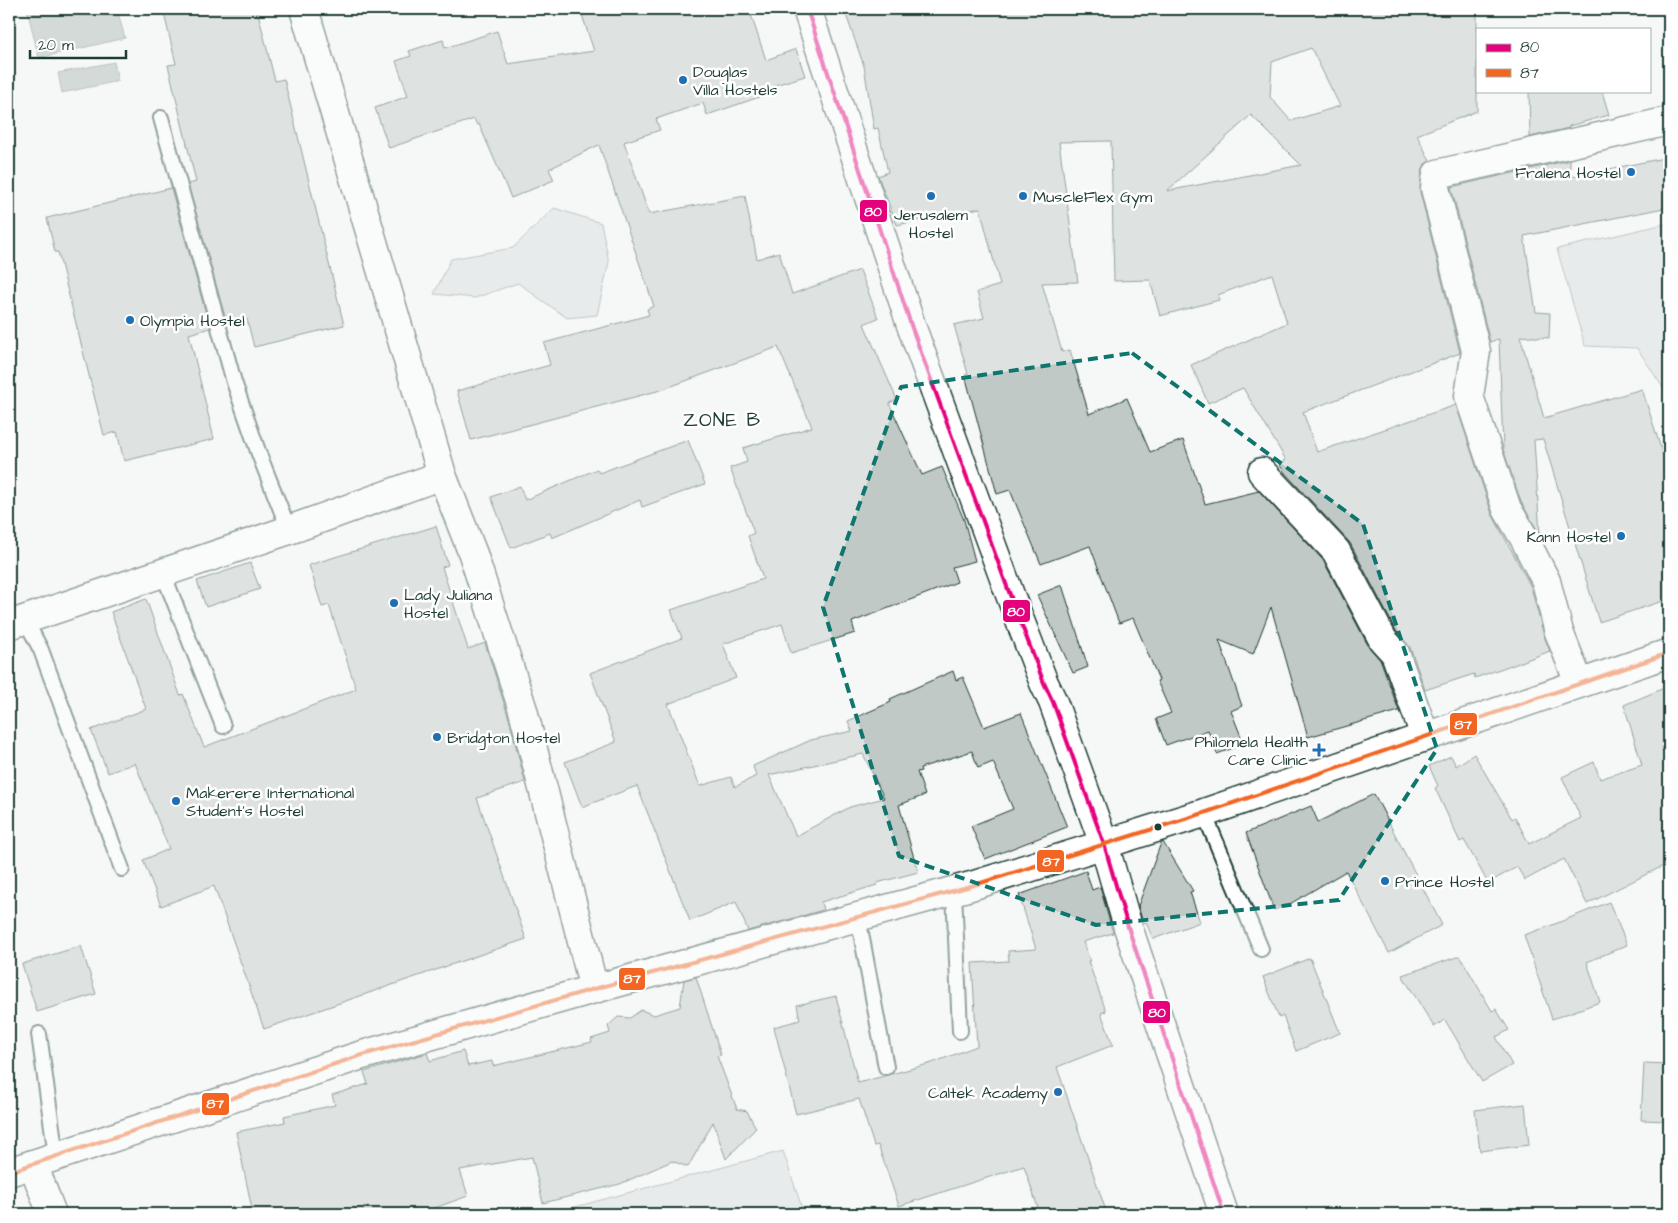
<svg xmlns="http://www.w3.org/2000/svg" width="1678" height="1223" font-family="'Architects Daughter',sans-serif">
<rect width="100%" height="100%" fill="#f6f7f7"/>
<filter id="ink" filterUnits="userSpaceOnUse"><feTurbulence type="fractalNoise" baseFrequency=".02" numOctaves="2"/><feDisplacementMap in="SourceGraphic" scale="10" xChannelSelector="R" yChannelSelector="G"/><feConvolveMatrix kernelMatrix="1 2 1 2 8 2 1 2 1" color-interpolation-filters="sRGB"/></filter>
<g filter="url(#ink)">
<!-- green -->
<path fill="#d6dcdb" stroke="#7a8c88" d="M554,208L601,223L609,262L597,315L567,318L518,283L475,298L434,294L451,259L513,248Z
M1669,223V397L1637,348L1585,346L1557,249Z
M783,1151L804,1214H549Z"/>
<!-- water -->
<path fill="#aab5b1" stroke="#72857f" d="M27,9H117L125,38L39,58Z
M114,62L118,81L62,93L58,73Z"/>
<!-- building -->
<path fill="#c0c9c6" stroke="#1f3d34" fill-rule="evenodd" d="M163,9H257L275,81L284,79L344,325L254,347L247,319L227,324L188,184L196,182L168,65L176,64Z
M580,9H749L766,60L796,49L805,76L775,85L777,91L707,115L703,103L656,119L660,130L624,142L649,214L745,196L757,259L779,252L792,294L860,270L878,318L864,324L897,400L889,403L922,475L942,467L964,520L975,561L952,567L957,582L852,622L855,633L791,653L782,624L723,644L736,678L668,704L700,786L731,777L735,787L756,776L753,766L811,740L852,731L848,721L891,702L890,699L953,671L956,680L963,677L984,727L1021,713L1067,827L985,859L971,826L1013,809L993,762L978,768L972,751L920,768L921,771L917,772L925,795L899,805L918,872L877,883V885L821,902L823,910L748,931L736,902L690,921L637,786L582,807L565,762L616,742L590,673L682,638L671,610L763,579L748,536L754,533L730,468L747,462L743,448L812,427L778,347L661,390L471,440L457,391L550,365L544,343L649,315L647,309L654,306L599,145L549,169L554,180L511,198L479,124L477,125L474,119L389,148L375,108L408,96L396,61L411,56L409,51L443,40L445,48L497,31L508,64L594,51ZM863,754L884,798L850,807L796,836L769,775Z
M844,9H1477V111L1417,135L1430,161L1425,164L1422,171L1420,192L1460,353L1303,412L1317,452L1456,405L1492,514L1531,587L1544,636L1550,651L1511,666V665L1475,678L1474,674L1425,690L1410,647L1396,631L1350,543L1285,473L1279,464L1286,460L1243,388L1208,403L1191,365L1287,323L1272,274L1218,295L1219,300L1160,316L1150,280L1114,281L1111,141L1059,142L1078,282L1042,283L1062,352L1070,350L1089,414L1127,398L1150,452L1183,440L1205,504L1259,491L1323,560L1369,647L1381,661L1399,711L1308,737L1271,607L1253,654L1219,640L1242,706L1231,711L1244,744L1217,754L1208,730L1166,745L1156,719L1171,713L1157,681L1159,680L1133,618L1119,623L1090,546L1041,564L1010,490L997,494L965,375L968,374L954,325L984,318L977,292L1000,285L980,208L897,225L878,176L888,172L878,128L874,129L864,66ZM1311,48L1340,106L1291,121L1270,97L1272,62ZM1251,115L1301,165L1167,191Z
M1529,91H1602L1609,115L1569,126V128L1530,137Z
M1669,157V207L1524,236L1536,312L1550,313L1549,338L1520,336L1544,418L1642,389L1669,474V599L1599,622L1543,439L1534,440L1540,535L1521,502L1503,449L1499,339L1490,342L1451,187L1570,160V177Z
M171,188L210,328L189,334L214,439L124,461L117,432L104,435L58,252H55L47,218Z
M688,440L705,484L642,507L640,500L552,538L550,533L511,548L491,497L520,486L525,500L597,469L599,473Z
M436,526L448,565L442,567L468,649L485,643L510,722L525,782L477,798L526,939L264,1029L214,886L161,906L143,860L169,849L135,763L108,773L91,730L146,709L111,612L146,599L180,695L183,694L204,747L356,689L329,605L322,607L309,565Z
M250,563L260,589L206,607L197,581Z
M1062,585L1088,667L1073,673L1037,595Z
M1669,686V863L1587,904L1564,859L1525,880L1517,867L1488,883L1464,840L1460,842L1435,788L1438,786L1429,766L1451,756L1456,766L1474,754L1512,819L1515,817L1529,844L1581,818L1562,777L1594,762L1600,779L1642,765L1624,705Z
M1374,794L1442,925L1389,953L1346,871L1288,905L1274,910L1246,833L1311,806L1318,822Z
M1163,842L1193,891L1190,892L1200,922L1153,939L1146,922L1143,923L1138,906L1161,843Z
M1086,871L1092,890L1100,887L1113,933L1083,942L1090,961H1088L1106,1011L1101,1013L1113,1045L1057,1067L1107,1214H1040L1024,1166L899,1206L878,1145L874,1146L859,1099L796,1114L774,1027L800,1020L797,1005L836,996L858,1083L932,1063L977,1046L972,963L1009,961L1008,951L1036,949L1019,895Z
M1609,902L1627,945L1587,962L1600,1002L1552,1019L1524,935L1550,926Z
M81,946L96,994L37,1012L22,964Z
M1460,956L1492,1011L1496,1009L1509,1030L1496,1037L1512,1065L1482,1082L1445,1020L1434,1027L1402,975Z
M1310,958L1340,1033L1296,1051L1283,1016L1279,1018L1263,977Z
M696,977L721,1055L717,1056L737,1109L747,1111L756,1128L726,1159L713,1122L688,1167L672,1161L620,1184L543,1203L532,1157L460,1170L468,1196L429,1210L431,1214H253L236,1132L285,1122L284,1116L335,1105L332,1095L368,1084L364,1072L427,1053L430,1061L463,1051L468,1066L492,1061L493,1066L592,1042L591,1039L610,1033L608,1026L618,1017L630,1018L641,1010L654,1015L680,1007L684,980Z
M1644,1063L1669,1064V1121L1641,1120Z
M1525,1104L1529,1145L1480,1151L1475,1110Z"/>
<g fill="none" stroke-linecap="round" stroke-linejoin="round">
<defs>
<path id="service" d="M161,118L234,382L259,454L289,530
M163,573L223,726
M25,619L41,650L122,869
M1204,813L1261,949
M954,891L960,1031
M858,917L886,1067
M39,1034L56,1156"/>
<path id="minor" d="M304,9L442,475L473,554L523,710L594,989
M1262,472L1336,551L1383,640L1395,653L1425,736
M9,625L289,530L442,475
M1579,683L1559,632L1546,581L1523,536L1507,509L1469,396L1476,351L1435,188L1437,174L1669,121
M1104,844L1128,927L1224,1214
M33,1164L52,1214"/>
<path id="tertiary" d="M807,9L912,328L1009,592L1044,683L1053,702L1104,844
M9,1172L359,1056L594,989L971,886L1204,813L1669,653"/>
</defs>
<!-- service casing -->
<use href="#service" stroke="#1f3d34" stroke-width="18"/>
<!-- minor casing -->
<use href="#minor" stroke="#1f3d34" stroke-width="31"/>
<!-- tertiary casing -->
<use href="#tertiary" stroke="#1f3d34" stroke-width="31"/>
<!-- service -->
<use href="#service" stroke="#fff" stroke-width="14"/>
<!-- minor -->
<use href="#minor" stroke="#fff" stroke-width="28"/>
<!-- tertiary -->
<use href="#tertiary" stroke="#fff" stroke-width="28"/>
<defs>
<path id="bus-1" d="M807,9L912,328L1009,592L1044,683L1053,702L1104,844L1128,927L1224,1214"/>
<path id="bus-2" d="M9,1172L359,1056L594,989L971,886L1204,813L1669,653"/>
</defs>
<!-- bus-1 casing -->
<use href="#bus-1" stroke="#fff" stroke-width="8"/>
<!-- bus-2 casing -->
<use href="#bus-2" stroke="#fff" stroke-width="8"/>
<!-- bus-1 -->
<use href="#bus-1" stroke="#e5007d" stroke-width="4"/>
<!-- bus-2 -->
<use href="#bus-2" stroke="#f26522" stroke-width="4"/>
</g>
</g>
<!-- marked area -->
<path d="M0 0H1678V1223H0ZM1132,353L1363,524L1437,749L1339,900L1096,925L899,856L823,607L901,387Z" fill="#f6f7f7" fill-opacity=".55" fill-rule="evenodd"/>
<path fill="none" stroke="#0f766e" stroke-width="4" stroke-dasharray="10 6" stroke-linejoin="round" d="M1132,353L1363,524L1437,749L1339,900L1096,925L899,856L823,607L901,387Z"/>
<!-- markers -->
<g fill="#1f6fb2" stroke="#fff" stroke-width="2">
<circle cx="683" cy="80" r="5"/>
<circle cx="1631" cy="172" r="5"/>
<circle cx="931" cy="196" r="5"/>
<circle cx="1023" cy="196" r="5"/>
<circle cx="130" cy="320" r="5"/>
<circle cx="1621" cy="536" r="5"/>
<circle cx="394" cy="603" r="5"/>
<circle cx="437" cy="737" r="5"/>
<path d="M1316.5 742.5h5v5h5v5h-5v5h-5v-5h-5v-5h5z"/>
<circle cx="176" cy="801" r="5"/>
<circle cx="1385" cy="881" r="5"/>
<circle cx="1058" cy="1092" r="5"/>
</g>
<circle fill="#1f3d34" stroke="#fff" stroke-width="2" cx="1158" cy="827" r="4.5"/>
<g text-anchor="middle" stroke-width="5" stroke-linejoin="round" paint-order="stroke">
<!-- poi labels -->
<g font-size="16" fill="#1f3d34" stroke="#fff" text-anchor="start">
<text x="693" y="77">Douglas<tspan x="693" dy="18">Villa Hostels</tspan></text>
<text x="1621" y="178" text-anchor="end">Fralena Hostel</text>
<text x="1033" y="202">MuscleFlex Gym</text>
<text x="931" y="220" text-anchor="middle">Jerusalem<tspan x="931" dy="18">Hostel</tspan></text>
<text x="140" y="326">Olympia Hostel</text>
<text x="1611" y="542" text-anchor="end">Kann Hostel</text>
<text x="404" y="600">Lady Juliana<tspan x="404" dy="18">Hostel</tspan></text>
<text x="447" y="743">Bridgton Hostel</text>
<text x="1308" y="747" text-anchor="end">Philomela Health<tspan x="1308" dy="18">Care Clinic</tspan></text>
<text x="186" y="798">Makerere International<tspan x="186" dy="18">Student's Hostel</tspan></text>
<text x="1395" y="887">Prince Hostel</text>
<text x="1048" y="1098" text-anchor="end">Caltek Academy</text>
</g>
<!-- quarter labels -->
<g font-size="19" letter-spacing="1" fill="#1f3d34" stroke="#fff">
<text x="722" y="426">ZONE B</text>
</g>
</g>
<g stroke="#fff" stroke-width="2">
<rect x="859" y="199" width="29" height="24" rx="5" fill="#e5007d"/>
<rect x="1002" y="599" width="29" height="24" rx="5" fill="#e5007d"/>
<rect x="1449" y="712" width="29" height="24" rx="5" fill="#f26522"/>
<rect x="1036" y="849" width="29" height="24" rx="5" fill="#f26522"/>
<rect x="618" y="967" width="28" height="24" rx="5" fill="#f26522"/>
<rect x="1142" y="1000" width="29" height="24" rx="5" fill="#e5007d"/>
<rect x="201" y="1092" width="29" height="24" rx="5" fill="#f26522"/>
</g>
<g font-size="14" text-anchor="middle" font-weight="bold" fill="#fff">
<text x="873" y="216">80</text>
<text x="1016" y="616">80</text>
<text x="1463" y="729">87</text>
<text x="1051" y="866">87</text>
<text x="632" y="983">87</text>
<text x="1157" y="1017">80</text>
<text x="215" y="1108">87</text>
</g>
<!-- margin -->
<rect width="1678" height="1223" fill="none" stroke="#fff" stroke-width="30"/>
<rect x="15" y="15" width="1648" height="1193" fill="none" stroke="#1f3d34" stroke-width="2" filter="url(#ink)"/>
<!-- legend -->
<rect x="1476" y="28" width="175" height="65" fill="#ffffff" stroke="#a5b1ae"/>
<rect x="1486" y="44" width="25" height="8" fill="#e5007d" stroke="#a5b1ae"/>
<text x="1520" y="52" font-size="15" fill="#1f3d34">80</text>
<rect x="1486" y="69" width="25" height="8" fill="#f26522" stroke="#a5b1ae"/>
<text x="1520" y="78" font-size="15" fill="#1f3d34">87</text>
<!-- scale -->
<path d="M30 50v8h96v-8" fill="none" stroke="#1f3d34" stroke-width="2.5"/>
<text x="38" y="50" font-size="15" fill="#1f3d34" stroke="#ffffff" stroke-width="4" paint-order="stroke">20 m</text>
</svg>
